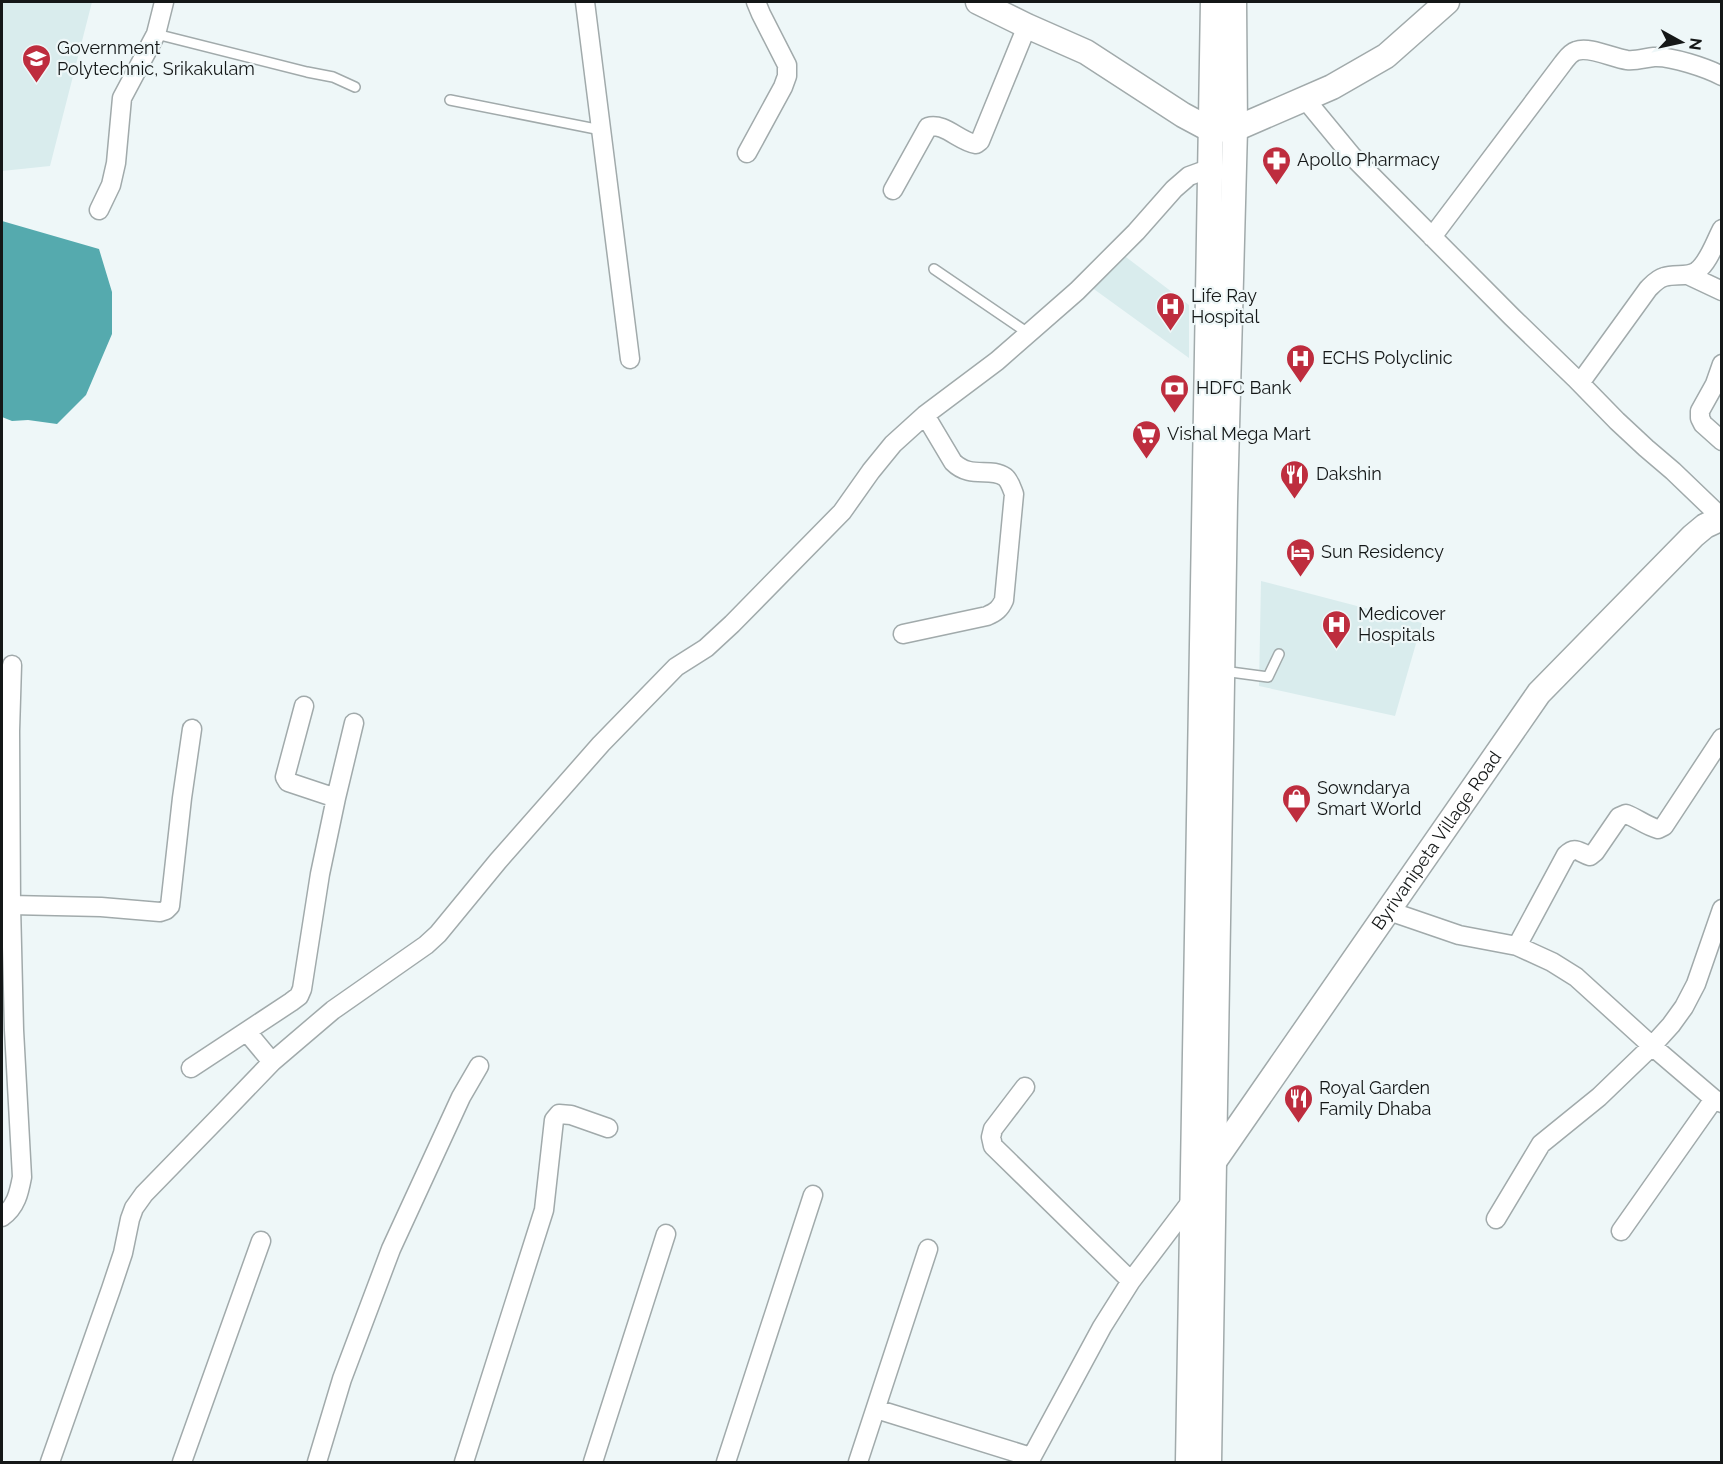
<svg xmlns="http://www.w3.org/2000/svg" width="1723" height="1464" font-family="Raleway,sans-serif">
<rect width="100%" height="100%" fill="#eef7f8"/>
<!-- built -->
<path fill="#d9eced" d="M2,2H92L50,166L2,171Z
M1122,254L1189,305V358L1091,287Z
M1261,581L1422,623L1395,716L1259,686Z"/>
<!-- water -->
<path fill="#55aaae" d="M2,221L99,249L112,292V334L86,395L57,424L28,420L12,421L2,417Z"/>
<g fill="none" stroke-linecap="round" stroke-linejoin="round">
<defs>
<path id="lane" d="M156,34L307,72L333,77L355,87
M450,100L601,130
M934,269L1028,333
M1223,671L1268,677L1279,654"/>
<path id="street" d="M585,2L630,359
M1305,99L1352,156L1512,317L1575,378L1617,421L1646,448L1673,471L1722,518
M747,153L783,87L787,76V65L761,14L756,2
M893,190L928,127C944,122 960,142 976,144L980,141L1027,26
M99,210L111,185L116,163L122,98L156,34L164,2
M1432,237L1563,63C1567,58 1570,53 1576,51C1589,46 1613,58 1627,60C1636,61 1645,58 1654,57C1671,56 1707,68 1722,76
M1688,275L1722,291
M1722,364L1715,384L1700,411V418L1703,424L1722,441
M1580,383L1648,289C1653,284 1657,279 1664,277C1675,273 1687,278 1697,271C1709,262 1715,242 1722,229
M903,634L987,616C996,612 1000,609 1004,600L1014,494C1012,489 1010,481 1005,477C990,466 971,480 953,462L925,415
M304,706L285,777L288,782L336,798
M11,905L101,907L160,912L166,910L170,906L182,798L192,729
M1389,911L1459,935L1517,946L1552,962L1576,977L1652,1046L1714,1099L1722,1103
M1517,946L1566,855C1576,845 1579,853 1590,856L1595,852L1619,817L1626,814C1637,818 1646,826 1658,829L1664,826L1722,738
M247,1032L272,1062
M191,1068L291,1002L299,996L302,989L320,874L336,798L354,723
M1025,1087L993,1129L991,1137L993,1146L1131,1281
M2,1217C16,1207 19,1193 22,1177L14,1030L11,905L10,731L12,665
M1496,1219L1541,1144L1599,1097L1652,1046L1671,1025L1684,1007L1696,984L1722,909
M1621,1231L1714,1099
M876,1409L1031,1457
M50,1462L111,1289L123,1253L130,1219L134,1208L144,1194L222,1114L272,1062L333,1010L426,945L438,934L498,861L601,744L676,667L706,648L732,624L842,512L871,471L893,444L925,415L997,361L1077,291L1136,232L1174,189L1189,176L1211,168
M182,1462L261,1241
M317,1462L342,1379L391,1249L461,1097L479,1066
M464,1462L544,1210L554,1120L559,1114L571,1115L608,1128
M593,1462L666,1234
M726,1462L813,1195
M858,1462L928,1249
M1029,1462L1102,1327L1131,1281L1193,1199"/>
<g id="secondary">
<path d="M978,2L1027,26L1086,52L1183,115L1211,130L1235,129L1332,87L1386,56L1447,2"/>
<path id="s1" d="M1211,1166L1539,693L1693,536L1705,526L1722,518"/>
<path d="M1188,1462L1213,2"/>
<path d="M1209,1462L1225,502L1235,129L1234,2"/>
</g>
</defs>
<!-- lane casing -->
<use href="#lane" stroke="#a1aaab" stroke-width="12"/>
<!-- street casing -->
<use href="#street" stroke="#a1aaab" stroke-width="21"/>
<!-- secondary casing -->
<use href="#secondary" stroke="#a1aaab" stroke-width="27"/>
<!-- lane -->
<use href="#lane" stroke="#fff" stroke-width="9"/>
<!-- street -->
<use href="#street" stroke="#fff" stroke-width="18"/>
<!-- secondary -->
<use href="#secondary" stroke="#fff" stroke-width="24"/>
</g>
<!-- icons -->
<defs>
<symbol id="university-pin" viewBox="-11 -11 22 30"><path d="M0 17L-7.5 6A9.5 9.5 0 1 1 7.5 6Z" fill="#be2d3e" stroke="#eef7f8"/><path d="M0-5L7-2L0 1L-7-2ZM-4 1L0 2.5L4 1V4Q0 6-4 4Z" fill="#fff"/></symbol>
<symbol id="pharmacy-pin" viewBox="-11 -11 22 30"><path d="M0 17L-7.5 6A9.5 9.5 0 1 1 7.5 6Z" fill="#be2d3e" stroke="#eef7f8"/><path d="M-2-6h4v4h4v4h-4v4h-4v-4h-4v-4h4Z" fill="#fff"/></symbol>
<symbol id="hospital-pin" viewBox="-11 -11 22 30"><path d="M0 17L-7.5 6A9.5 9.5 0 1 1 7.5 6Z" fill="#be2d3e" stroke="#eef7f8"/><path d="M-5-5h3v3.5h4V-5h3V5h-3V1.5h-4V5h-3Z" fill="#fff"/></symbol>
<symbol id="bank-pin" viewBox="-11 -11 22 30"><path d="M0 17L-7.5 6A9.5 9.5 0 1 1 7.5 6Z" fill="#be2d3e" stroke="#eef7f8"/><path d="M-6-4H6V4H-6ZM0-2.3a2.3 2.3 0 1 0 0 4.6a2.3 2.3 0 1 0 0-4.6Z" fill="#fff"/></symbol>
<symbol id="supermarket-pin" viewBox="-11 -11 22 30"><path d="M0 17L-7.5 6A9.5 9.5 0 1 1 7.5 6Z" fill="#be2d3e" stroke="#eef7f8"/><path d="M-6-5.5h2.5l.6 2H6L4.5 2H-2.5L-4.4-4H-6ZM-1.5 3.2a1.3 1.3 0 1 0 .1 0ZM3 3.2a1.3 1.3 0 1 0 .1 0Z" fill="#fff"/></symbol>
<symbol id="restaurant-pin" viewBox="-11 -11 22 30"><path d="M0 17L-7.5 6A9.5 9.5 0 1 1 7.5 6Z" fill="#be2d3e" stroke="#eef7f8"/><path d="M-5-6h1v4h1v-4h1v4h1v-4h1v5L-1.5 .5V6h-2V.5L-5-1ZM5-6V6H3V1.5H1.5Q1.5-4 5-6Z" fill="#fff"/></symbol>
<symbol id="hotel-pin" viewBox="-11 -11 22 30"><path d="M0 17L-7.5 6A9.5 9.5 0 1 1 7.5 6Z" fill="#be2d3e" stroke="#eef7f8"/><path d="M-6-4.5h1.5V1H6V5H4.5V3h-9V5H-6ZM-4 0a1.8 1.8 0 1 1 3.6 0ZM.5 0V-2.5h3Q6-2.5 6 0Z" fill="#fff"/></symbol>
<symbol id="shop-pin" viewBox="-11 -11 22 30"><path d="M0 17L-7.5 6A9.5 9.5 0 1 1 7.5 6Z" fill="#be2d3e" stroke="#eef7f8"/><path d="M-5-2.5h2.3a2.7 3.5 0 0 1 5.4 0H5L5.5 6h-11ZM-1.5-2.5h3a1.5 2.3 0 0 0-3 0Z" fill="#fff"/></symbol>
</defs>
<g fill-rule="evenodd">
<use href="#university-pin" x="20" y="42" width="33" height="45"/>
<use href="#pharmacy-pin" x="1260" y="144" width="33" height="45"/>
<use href="#hospital-pin" x="1154" y="290" width="33" height="45"/>
<use href="#hospital-pin" x="1284" y="342" width="33" height="45"/>
<use href="#bank-pin" x="1158" y="372" width="33" height="45"/>
<use href="#supermarket-pin" x="1130" y="418" width="33" height="45"/>
<use href="#restaurant-pin" x="1278" y="458" width="33" height="45"/>
<use href="#hotel-pin" x="1284" y="536" width="33" height="45"/>
<use href="#hospital-pin" x="1320" y="608" width="33" height="45"/>
<use href="#shop-pin" x="1280" y="782" width="33" height="45"/>
<use href="#restaurant-pin" x="1282" y="1082" width="33" height="45"/>
</g>
<g text-anchor="middle" stroke-width="4.5" stroke-linejoin="round" paint-order="stroke">
<!-- poi labels -->
<g font-size="18" fill="#141717" stroke="#eef7f8" text-anchor="start">
<text x="57" y="54">Government<tspan x="57" dy="21">Polytechnic, Srikakulam</tspan></text>
<text x="1297" y="166">Apollo Pharmacy</text>
<text x="1191" y="302">Life Ray<tspan x="1191" dy="21">Hospital</tspan></text>
<text x="1322" y="364">ECHS Polyclinic</text>
<text x="1196" y="394">HDFC Bank</text>
<text x="1167" y="440">Vishal Mega Mart</text>
<text x="1316" y="480">Dakshin</text>
<text x="1321" y="558">Sun Residency</text>
<text x="1358" y="620">Medicover<tspan x="1358" dy="21">Hospitals</tspan></text>
<text x="1317" y="794">Sowndarya<tspan x="1317" dy="21">Smart World</tspan></text>
<text x="1319" y="1094">Royal Garden<tspan x="1319" dy="21">Family Dhaba</tspan></text>
</g>
<!-- street labels -->
<g font-size="18" fill="#141717" stroke="#eef7f8">
<text dy="6" stroke="none"><textPath href="#s1" startOffset="396">Byrivanipeta Village Road</textPath></text>
</g>
</g>
<!-- border -->
<rect width="1723" height="1464" fill="none" stroke="#141717" stroke-width="6"/>
<!-- north arrow -->
<g transform="translate(1681 42) rotate(98)" stroke="#eef7f8" stroke-width="4.5" paint-order="stroke">
<path d="M0-4.5L10 22L0 15L-10 22Z" fill="#141717"/>
<text y="-9" font-size="16" font-weight="bold" text-anchor="middle" fill="#141717">N</text>
</g>
</svg>
